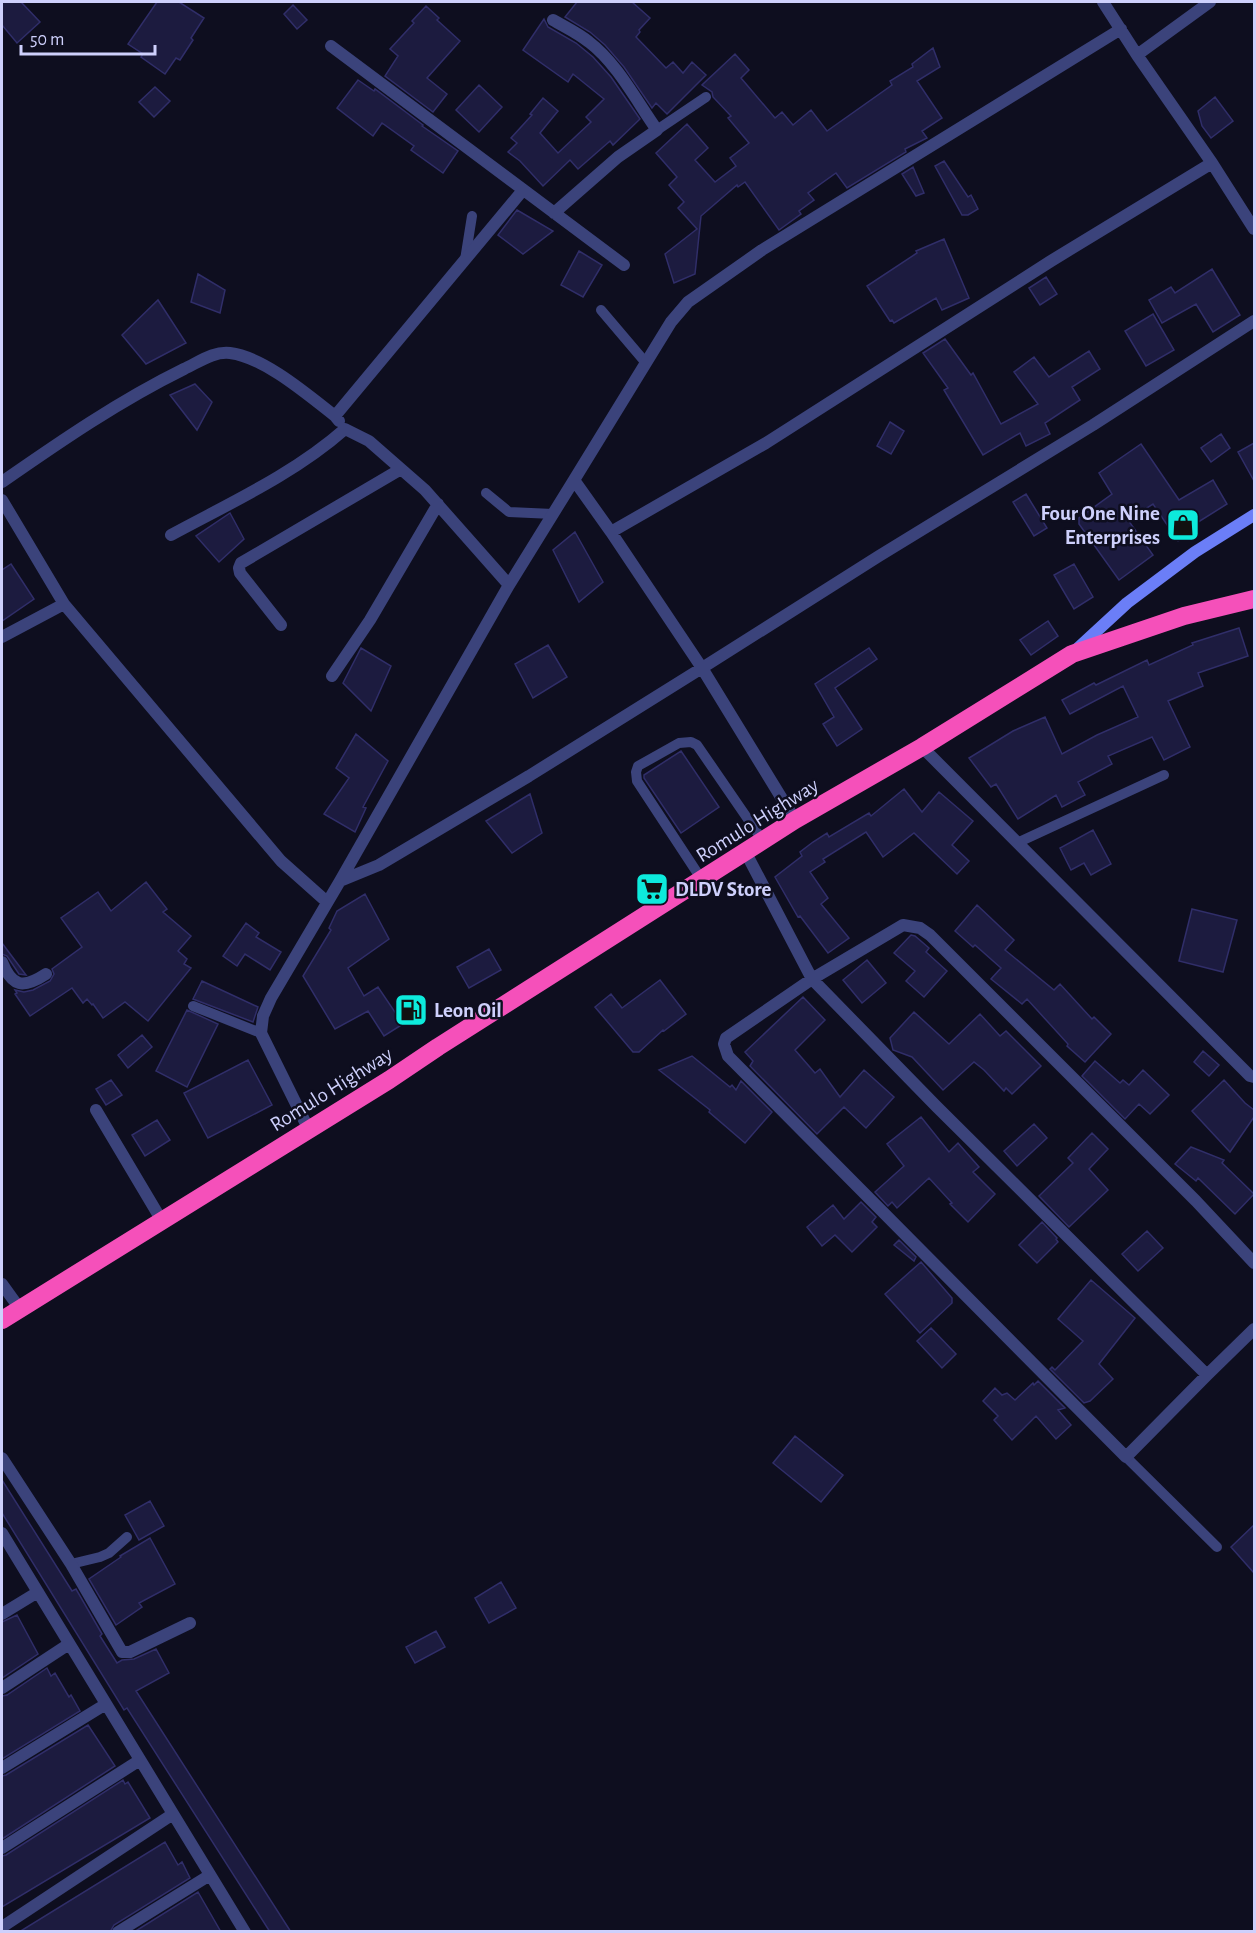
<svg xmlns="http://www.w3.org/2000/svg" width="1256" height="1933" font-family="'Alegreya Sans',sans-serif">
<rect width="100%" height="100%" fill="#0e0e1f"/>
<!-- building -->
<path fill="#1c1b3f" stroke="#302e69" stroke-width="1.5" d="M2,2H21L40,22L17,43L2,25Z
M157,2H179L204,18L191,38L193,40L180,60L176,58L165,74L141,57L143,54L128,44Z
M577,2H632L650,18L639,30L640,32L636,37L666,68L673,62L683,73L692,62L706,75L667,114L656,103L652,108L624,67L605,45L590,32L565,17Z
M293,5L307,20L297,29L284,14Z
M426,6L439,18L437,20L460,41L427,78L447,94L433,112L385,76L398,56L390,49L414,23L412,21Z
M544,19L548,27L576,43L593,57L611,77L640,119L613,145L610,141L578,169L570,160L543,186L520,161L508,152L517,143L511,138L532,115L530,114L543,98L558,111L540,133L558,153L591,122L586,117L604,99L573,74L568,82L523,50Z
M933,48L940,67L917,81L942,118L922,131L927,138L905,149L906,152L847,188L836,173L808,193L814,200L799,211L801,214L779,230L745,182L738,187L737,185L701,216L695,274L674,283L665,254L697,229L678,208L684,202L669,185L677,177L656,153L687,124L708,148L695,160L715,182L736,166L730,158L749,143L728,118L731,116L713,97L712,92L702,85L735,54L749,70L741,78L775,118L782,112L793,125L811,110L827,131L892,85L890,81L913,67L912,64Z
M358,80L374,91L375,89L423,125L422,126L458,151L443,173L411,150L414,146L382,123L373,136L337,108Z
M479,85L502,107L479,132L456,110Z
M155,87L170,101L154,117L139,102Z
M1215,97L1233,121L1211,138L1202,126L1198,111Z
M944,161L968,197L971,195L978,209L968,215H962L935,166Z
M913,167L924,193L916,196L902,174Z
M517,210L553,231L523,254L498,235Z
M944,239L969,298L942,310L936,298L894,323L892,320L890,321L867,286L917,253L916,251Z
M579,251L602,265L583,297L561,285Z
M1212,269L1240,315L1213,332L1196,304L1162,323L1149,300L1171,287L1175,293Z
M198,274L225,290L220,313L191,302Z
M1046,277L1057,294L1040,305L1029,288Z
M158,300L186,343L146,364L122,335Z
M1153,314L1174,350L1146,366L1125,331Z
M945,339L971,375L973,373L1001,424L1038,404L1014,372L1034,357L1049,377L1089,351L1100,369L1072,387L1080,400L1045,423L1050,434L1026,446L1020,433L983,455L944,390L948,388L923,353Z
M195,384L212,402L197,430L170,395Z
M890,422L904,431L891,454L877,446Z
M1221,434L1230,448L1211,462L1201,448Z
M1254,443V481L1238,452Z
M1141,444L1179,500L1213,480L1227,504L1195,524L1198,528L1178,541L1153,504L1128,520L1153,555L1119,580L1079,524V518L1112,494L1099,473Z
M1026,494L1047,528L1034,536L1013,502Z
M230,513L244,539L219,562L196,536Z
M575,532L603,582L579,602L553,550Z
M11,564L34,599L2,621V570Z
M1074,564L1093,597L1074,609L1054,575Z
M1048,621L1058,636L1031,655L1020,640Z
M1239,628L1248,656L1198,673L1203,686L1168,701L1190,747L1164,760L1152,737L1108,756L1112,764L1078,782L1085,795L1062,807L1056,795L1018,819L996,784L991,787L969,758L1013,731L1045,717L1062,754L1097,735L1138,717L1123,686L1070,714L1062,700L1094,683L1096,685L1147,660L1149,665L1193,645L1192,643Z
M548,645L567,677L533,698L515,664Z
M361,648L391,666L371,711L343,683Z
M869,648L877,659L835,688L862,729L837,746L823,724L834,717L815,684Z
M356,734L388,761L363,807L366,808L355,832L324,814L349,778L336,768Z
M681,751L719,807L681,833L644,778V775Z
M904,789L922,812L939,792L973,821L952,845L969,861L957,874L914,833L883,857L866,832L823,859L825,862L810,872L828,898L821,904L849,938L828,953L800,916L798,917L775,877L802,856L800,852L813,842L827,833L829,837L869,813L871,816Z
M530,794L542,833L512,853L486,821Z
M1093,830L1111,864L1091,875L1084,863L1071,870L1060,848Z
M146,882L167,909L163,912L191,936L178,951L187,959L184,964L191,968L148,1021L125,1002L103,1018L93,1004L92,1005L87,999L83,1003L72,988L30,1016L15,994L17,993L15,990L24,992L33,990L50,981L54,974L52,969L82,947L61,918L98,892L111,911Z
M365,894L389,939L348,968L364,996L378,987L403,1024L384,1036L368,1011L335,1029L303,976L331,930L329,928L337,911Z
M977,905L1014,940L1005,950L1054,990L1060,984L1092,1019L1094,1017L1111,1034L1085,1062L1067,1046L1068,1044L1027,999L1022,1004L991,979L1001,968L975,945L973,947L955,931Z
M1192,909L1237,920L1223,972L1179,961Z
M246,923L259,933L256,937L281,952L270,970L245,954L237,966L223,956Z
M911,935L915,936L929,948L926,952L947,971L924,997L906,981L915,971L894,953Z
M2,943L26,975L19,974L7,956L2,954Z
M489,949L501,970L469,988L457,967Z
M867,960L886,983L862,1003L843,980Z
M660,980L686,1014L664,1031L663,1030L639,1052H633L595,1007L611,994L622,1008Z
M202,981L258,1007L253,1022L193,999Z
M803,997L825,1020L795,1050L815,1073L820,1069L840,1097L864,1070L894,1097L866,1128L844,1107L817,1134L750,1066L753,1061L745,1052Z
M187,1010L218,1024L187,1087L156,1071Z
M914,1012L949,1044L980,1014L1000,1036L1006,1031L1041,1066L1012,1094L1006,1088L1004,1091L984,1070L974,1062L943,1090L912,1057L893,1050L890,1038Z
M142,1035L152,1047L128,1068L118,1055Z
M1203,1051L1219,1065L1209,1076L1194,1062Z
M692,1056L730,1087L732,1085L736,1090L741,1081L772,1112L745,1143L709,1112L710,1110L659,1070Z
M248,1060L272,1105L208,1138L184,1093Z
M1095,1061L1120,1083L1123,1080L1129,1085L1143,1070L1169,1095L1150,1114L1139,1104L1125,1119L1082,1076Z
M111,1080L122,1095L106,1105L96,1089Z
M1224,1080L1245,1103L1254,1110V1117L1230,1152L1192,1111Z
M921,1117L949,1152L958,1143L979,1167L973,1172L995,1194L968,1222L950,1204L952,1203L929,1178L897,1208L892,1202L888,1206L875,1192L904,1166L887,1144Z
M157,1120L170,1140L145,1156L132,1135Z
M1034,1124L1047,1138L1017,1166L1004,1151Z
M1092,1133L1108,1149L1089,1169L1108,1190L1069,1227L1039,1196L1073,1163L1068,1158Z
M1191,1147L1224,1160L1222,1163L1254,1194L1235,1214L1198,1178L1196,1181L1175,1164Z
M861,1202L876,1217L872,1222L877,1227L852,1252L835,1235L822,1246L807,1227L833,1205L844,1219Z
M1042,1222L1057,1238L1056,1239L1058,1242L1037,1263L1019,1245Z
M1147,1231L1163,1248L1138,1271L1122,1254Z
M899,1240L916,1257L914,1261L894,1245Z
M921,1262L952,1298V1303L920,1333L885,1294Z
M1091,1280L1135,1318L1099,1364L1113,1379L1090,1401L1084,1403L1050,1369L1052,1367L1055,1370L1083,1341L1058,1319Z
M931,1328L956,1354L942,1368L917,1341Z
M1038,1381L1065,1408L1058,1410L1071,1425L1056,1439L1036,1416L1012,1440L994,1420L998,1416L983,1401L995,1388L1002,1395L1007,1393L1015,1400L1033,1383L1034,1385Z
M795,1436L843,1475L821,1502L773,1463Z
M2,1480L72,1591L76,1589L102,1634L100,1636L117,1663L122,1660L134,1659L156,1649L169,1673L136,1691L291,1932H270L127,1708L124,1710L2,1513Z
M150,1501L164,1526L139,1540L125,1515Z
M1254,1525V1573L1231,1547Z
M150,1538L175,1584L139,1603L142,1607L116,1625L89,1579L121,1557L120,1556Z
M501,1582L516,1608L489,1623L475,1598Z
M17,1615L38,1654L2,1678V1622Z
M436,1631L445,1647L415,1663L406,1647Z
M47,1668L51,1676L55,1673L69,1697L71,1695L80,1711L2,1759V1696L7,1695Z
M88,1725L115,1766L2,1839V1776L6,1775Z
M123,1780L125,1784L128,1782L150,1818L2,1907V1856L6,1855Z
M165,1842L178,1865L182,1862L190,1878L114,1925L110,1932H19Z
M198,1892L221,1932H134Z"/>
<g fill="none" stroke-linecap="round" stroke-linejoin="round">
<!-- lane -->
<path stroke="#3b437b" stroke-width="10" d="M657,130L706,97
M465,260L472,216
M601,310L646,363
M486,493L509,512L553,514
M1019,842L1164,775
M702,880L637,781L636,772L638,766L679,743L691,742L697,745L763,841
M193,1006L261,1033
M1126,1457L1217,1547
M71,1564L100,1557L109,1553L127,1537"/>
<!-- street -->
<path stroke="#3b437b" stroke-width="12" d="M1103,2L1137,55
M1210,2L1137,55L1212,163L1051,261L766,443L611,532L702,668L879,556L1093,425L1254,321
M553,20C565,27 578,33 589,42C617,63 637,102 657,130L618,157L554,213
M331,46L624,265
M1212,163L1254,229
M339,421L335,416L523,190
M574,480L671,322L688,302L762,250L1121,29
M2,482C61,441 119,401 184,369C199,362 214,351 230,353C264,357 308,395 335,416
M2,500L64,604L281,861L327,902
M171,535C230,503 294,474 345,429L369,441L425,490L509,585
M281,625L240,573L239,568L241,563L401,469
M2,637L64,604
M332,676L370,620L438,504
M922,747L1250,1076L1254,1077
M746,853L812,979L937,1107L1207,1375
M340,881L379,865L529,776L702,668L795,820
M2,962C12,987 23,989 46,974
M96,1110L162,1221
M309,1130L261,1033L263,1016L271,998L340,881L509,585L574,480L611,532
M1254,1263L1196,1201L930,935L920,928L903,925L812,979L726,1038L724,1044L728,1056L1126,1457L1207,1375L1254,1329
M2,1284L20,1309
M2,1458L71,1564L122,1652H130L190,1623
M2,1533L245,1932
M2,1614L38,1592
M2,1688L69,1644
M2,1768L106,1704
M2,1848L140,1760
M2,1927L173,1814
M118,1932L210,1875"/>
<!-- secondary -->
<path stroke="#6b7ef7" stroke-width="12" d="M1076,650L1127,603L1195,552L1254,515"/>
<!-- highway -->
<path stroke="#f550ba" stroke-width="18" d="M2,1320L389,1080L438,1047L795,820L922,747L1072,654L1184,616L1254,599"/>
</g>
<!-- icons -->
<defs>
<symbol id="shop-square" viewBox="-11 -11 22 22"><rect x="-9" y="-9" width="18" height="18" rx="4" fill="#0deadc" stroke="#0e0e1f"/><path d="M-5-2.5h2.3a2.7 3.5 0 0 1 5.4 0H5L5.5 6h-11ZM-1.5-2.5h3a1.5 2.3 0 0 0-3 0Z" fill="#111"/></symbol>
<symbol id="supermarket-square" viewBox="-11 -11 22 22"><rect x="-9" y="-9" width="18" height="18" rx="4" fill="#0deadc" stroke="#0e0e1f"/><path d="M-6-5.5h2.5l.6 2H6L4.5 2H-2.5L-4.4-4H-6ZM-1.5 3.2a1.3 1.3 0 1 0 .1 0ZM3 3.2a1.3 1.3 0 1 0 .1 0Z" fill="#111"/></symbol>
<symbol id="fuel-square" viewBox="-11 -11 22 22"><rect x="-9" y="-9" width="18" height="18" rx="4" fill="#0deadc" stroke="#0e0e1f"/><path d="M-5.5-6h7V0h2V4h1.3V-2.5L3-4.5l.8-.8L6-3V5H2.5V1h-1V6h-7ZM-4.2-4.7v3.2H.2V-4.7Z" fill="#111"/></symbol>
</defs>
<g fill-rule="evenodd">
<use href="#shop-square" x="1164" y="506" width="38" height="38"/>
<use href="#supermarket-square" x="633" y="870" width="38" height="38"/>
<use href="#fuel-square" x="392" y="991" width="38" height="38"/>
</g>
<g text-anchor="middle" stroke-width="5" stroke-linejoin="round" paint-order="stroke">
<!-- poi labels -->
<g font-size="21" font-weight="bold" fill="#ced0fc" stroke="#0e0e1f" text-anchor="start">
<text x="1160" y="520" text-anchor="end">Four One Nine<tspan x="1160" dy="24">Enterprises</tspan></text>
<text x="675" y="896">DLDV Store</text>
<text x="434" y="1017">Leon Oil</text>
</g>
<!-- street labels -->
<g font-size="21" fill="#ced0fc" stroke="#0e0e1f">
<text transform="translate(757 820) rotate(-32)" y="7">Romulo Highway</text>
<text transform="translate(331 1089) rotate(-32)" y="7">Romulo Highway</text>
</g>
</g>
<!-- border -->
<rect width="1256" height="1933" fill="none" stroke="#ced0fc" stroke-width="6"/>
<!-- scale -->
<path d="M21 45v9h134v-9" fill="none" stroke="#ced0fc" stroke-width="3"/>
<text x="30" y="45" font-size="18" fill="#ced0fc" stroke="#0e0e1f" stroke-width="4.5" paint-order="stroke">50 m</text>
</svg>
